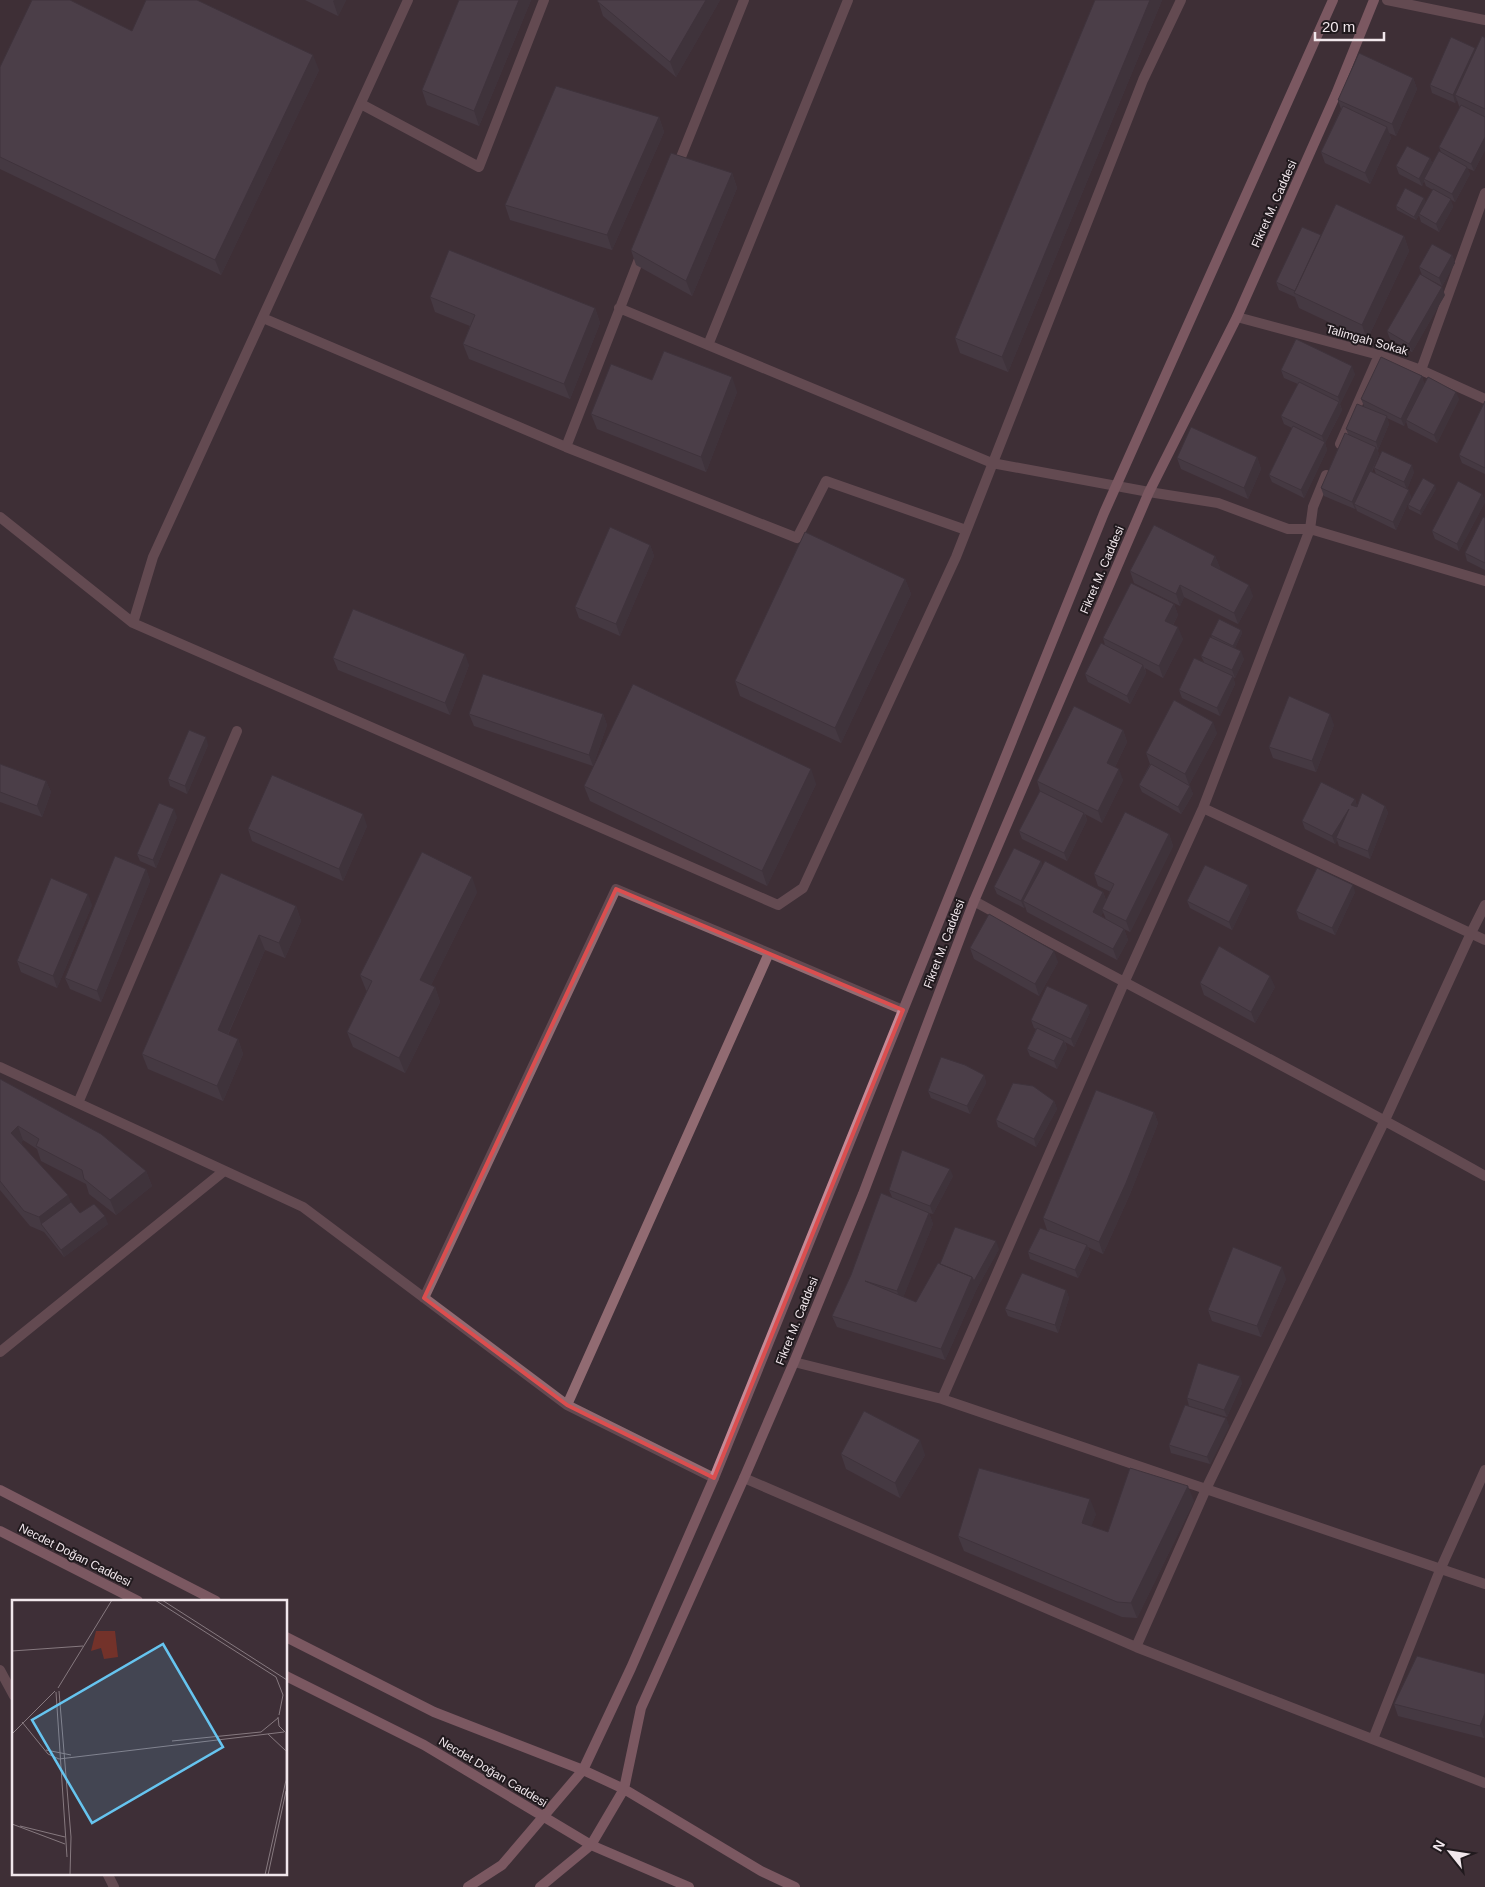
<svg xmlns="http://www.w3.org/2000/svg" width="1485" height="1887" font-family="Helvetica,sans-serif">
<rect width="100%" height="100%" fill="#3e2f37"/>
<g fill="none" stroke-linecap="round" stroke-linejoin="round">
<!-- lane -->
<path stroke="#916b72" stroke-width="10" d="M361,104L479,167L544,0
M677,167L744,0
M619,308L992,463
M263,318L566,447L797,538L826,481L966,530
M708,345L848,0
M566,447L641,254
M0,517L133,623L778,905L803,888L956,557L1143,80L1181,0
M133,623L153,557L408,0"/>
<!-- street -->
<path stroke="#916b72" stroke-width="10" d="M1387,0L1485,20
M1237,317L1379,355L1421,370L1485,399
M1421,370L1485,193
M1340,444L1379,355
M992,463L1149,492L1218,503L1288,529H1310L1485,581
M1203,808L1485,940
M974,901C1143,994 1316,1081 1485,1176
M0,1067L303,1207L567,1405L714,1478
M78,1103L237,731
M424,1298L616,889L769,953
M0,1352L224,1171
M794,1362L942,1399L1124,983L1203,808L1310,529L1313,507L1326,475
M942,1399L1485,1584
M567,1405L769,953L903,1010
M744,1478L1136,1647L1485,1783
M1136,1647L1206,1489L1385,1120L1471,933L1485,905
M0,1670L14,1696
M1373,1739L1440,1570L1485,1470
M107,1873L114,1887"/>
<!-- secondary -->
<path stroke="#c58995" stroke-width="10" d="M0,1490L216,1601
M0,1531L138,1601
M286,1637L434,1712L583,1770L624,1789L761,1871L795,1887
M286,1676L424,1745L591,1845L689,1887
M468,1887L502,1865L583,1770L631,1668L714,1478L1104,513L1333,0
M540,1887L591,1845L624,1789L641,1708L744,1478L794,1362L863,1194L974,901L1149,492L1237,317L1336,94L1374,0"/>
</g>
<!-- wall -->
<path fill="#4f4551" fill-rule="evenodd" d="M305,0H346L338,16Z
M459,0H531L479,126L427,105L422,90Z
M598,0H720L676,77L603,16Z
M1095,0H1162L1008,372L960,353L955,338Z
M132,31L319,70L221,275L0,169V67Z
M1485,38V150L1474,171L1467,168L1470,174L1455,202L1450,199L1453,207L1439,232L1421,222L1419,215L1416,220L1397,210L1396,206L1426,202L1433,190L1426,186L1424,181L1422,186L1399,174L1396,166L1430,158L1432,163L1441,152L1439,147L1460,107L1459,106L1457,100L1455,103L1432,93L1430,85L1475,50Z
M1413,78L1417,89L1396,136L1389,133L1391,138L1370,184L1325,163L1321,152L1341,109L1338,100Z
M659,117L664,132L612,250L510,220L505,205Z
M732,173L737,188L692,296L636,265L631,250Z
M1321,236H1404L1409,251L1367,340L1299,308L1295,297L1279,290L1276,282Z
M1452,255L1455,263L1442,286L1422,275L1419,267Z
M1445,295L1412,352L1390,339L1387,331Z
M430,297L595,308L600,323L570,399L469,359L463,344L470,326L435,312Z
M1281,370L1355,374L1340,404L1342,410L1325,443L1327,450L1304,498L1272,482L1269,475L1292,428L1284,424L1281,416L1298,384L1284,378Z
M1422,376L1424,384L1459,399L1437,443L1408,428L1406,421L1404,426L1387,418L1389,424L1378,450L1377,449L1379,454L1372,472L1376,474L1374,468L1414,472L1407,489L1411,497L1396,530L1357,511L1356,508L1355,509L1324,496L1321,488L1348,434L1346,429L1364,406L1361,399Z
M737,392L706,472L597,429L591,414Z
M1485,401V474L1462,463L1459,455Z
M1257,457L1261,469L1248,499L1181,469L1177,458Z
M1436,489L1421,515L1409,509L1408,505Z
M1482,494L1485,502L1459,551L1435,539L1432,531Z
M1485,518V570L1467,561L1465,553Z
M650,545L654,556L620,636L579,618L575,607Z
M1215,556L1220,568L1219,570L1253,596L1238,624L1184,597L1180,606L1134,583L1130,571Z
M905,579L911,594L841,743L740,696L735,681Z
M1174,604L1178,615L1173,625L1183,639L1163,678L1145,668L1146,673L1130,704L1088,682L1085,674L1105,645L1103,638Z
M1241,630L1242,633L1235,648L1244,659L1235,678L1233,677L1235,684L1220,716L1182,698L1179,690L1204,662L1201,656L1212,638L1211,635Z
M333,658L469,665L450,715L338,670Z
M469,714H603L607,725L593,766L474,726Z
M1334,725L1316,772L1273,758L1269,747Z
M1123,730L1127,742L1115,767L1123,780L1102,823L1085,814L1087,820L1067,861L1022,839L1019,831L1040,791L1037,781Z
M1217,733L1189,785L1193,794L1181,814L1142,792L1139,785L1150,764L1146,753Z
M208,745L187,794L170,786L168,779Z
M0,764L46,781L51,792L42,817L0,802Z
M816,784L767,886L590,801L584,786Z
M1355,799L1357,807L1385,806L1388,813L1370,859L1339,846L1337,840L1335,844L1305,829L1302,821Z
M177,817L156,868L140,861L137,854Z
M367,826L343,881L252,841L248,829Z
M1169,834L1173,846L1130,932L1124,929L1128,940L1117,960L1027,912L1025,906L1024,908L997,894L994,887L1041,861L1042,866L1103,892L1106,900L1111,892L1098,886L1094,874ZM1103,912L1106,919L1101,916Z
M146,869L150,881L101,1002L70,989L65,978Z
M221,873L296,906L301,921L285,958L265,950L228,1035L238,1039L243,1054L223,1101L148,1069L142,1054Z
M477,892L431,985L435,987L440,1002L405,1073L353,1047L347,1032L367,991L366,990L360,975Z
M1250,892L1232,930L1190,908L1187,901Z
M1355,892L1335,935L1299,919L1296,911Z
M92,905L57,988L21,972L17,961Z
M970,948L1058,962L1039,996L974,959Z
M1200,983L1275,987L1255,1023L1204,995Z
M1090,1012L1074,1047L1065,1042L1067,1048L1057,1069L1030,1056L1027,1049L1036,1029L1034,1028L1031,1020Z
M984,1075L986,1083L970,1114L931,1098L928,1091Z
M0,1079L146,1171L152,1186L116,1215L89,1194L86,1184L41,1161L37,1149L23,1140L21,1143L80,1213L108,1224L64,1257L44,1232L30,1226L0,1190Z
M1054,1101L1057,1109L1036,1147L998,1127L996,1120Z
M1154,1112L1158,1123L1130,1194L1103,1254L1088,1247L1090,1253L1078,1278L1030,1259L1028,1252L1061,1236L1047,1230L1043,1218Z
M953,1176L933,1214L929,1213L933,1224L903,1297L916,1302L940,1264L999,1249L977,1288L945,1360L837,1327L832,1316L892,1197L889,1190Z
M1286,1279L1261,1337L1212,1321L1208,1310Z
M1066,1290L1069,1298L1058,1333L1008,1316L1005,1309Z
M1242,1383L1227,1417L1189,1406L1187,1398Z
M1226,1418L1229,1426L1210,1464L1171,1453L1169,1445Z
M841,1454L925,1455L900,1498L846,1469Z
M1194,1501L1137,1618L1122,1617L964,1551L958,1536L1096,1514L1091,1526L1108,1532Z
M1485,1674V1736L1484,1738L1398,1716L1394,1704Z"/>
<!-- shaded-wall -->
<path fill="#403842" d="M334,0H346L338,16L333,1Z
M519,0H531L479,126L474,111Z
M706,0H720L676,77L670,62Z
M1150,0H1162L1008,372L1002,357Z
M1475,48L1477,55L1455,95L1457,100L1455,103L1453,95Z
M313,55L319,70L221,275L215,260Z
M1413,78L1417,89L1396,136L1392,124Z
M659,117L664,132L612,250L607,235Z
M1387,127L1391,138L1370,184L1365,173Z
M1485,137V150L1474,171L1471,164Z
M1430,158L1433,166L1424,179V181L1422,186L1419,179Z
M1467,167L1470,174L1455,202L1452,194Z
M732,173L737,188L692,296L686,281Z
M1424,198L1426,202L1416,220L1414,217Z
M1451,199L1453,207L1439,232L1436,224Z
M1404,236L1409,251L1367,340L1362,325Z
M1452,255L1455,263L1442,286L1439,278Z
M1442,287L1445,295L1412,352L1409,344Z
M595,308L600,323L570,399L564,384Z
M1352,366L1355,374L1340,404L1338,397Z
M1422,376L1424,384L1404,426L1401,419Z
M732,377L737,392L706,472L701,457Z
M1456,392L1459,399L1437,443L1434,435Z
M1339,402L1342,410L1325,443L1327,450L1304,498L1301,490L1324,443L1322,436Z
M1387,416L1389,424L1378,450L1376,442Z
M1376,447L1379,454L1357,505L1354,504L1356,508L1355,509L1352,502Z
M1257,457L1261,469L1248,499L1244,488Z
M1412,465L1414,472L1407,490L1404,482Z
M1435,485L1436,489L1421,515L1420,511Z
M1409,490L1411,497L1396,530L1393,522Z
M1482,494L1485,502L1459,551L1457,544Z
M650,545L654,556L620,636L616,624Z
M1215,556L1220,568L1215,577L1211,565Z
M905,579L911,594L841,743L835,728Z
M1180,585L1184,597L1180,606L1176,594Z
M1249,585L1253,596L1238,624L1234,613Z
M1174,604L1178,615L1169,632L1165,621Z
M1178,627L1183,639L1163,678L1159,666Z
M1241,630L1242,633L1234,650L1233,646Z
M1241,651L1244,659L1235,678L1232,670Z
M465,654L469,665L450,715L445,703Z
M1143,665L1146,673L1130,704L1127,696Z
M1233,676L1235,684L1220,716L1217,708Z
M603,714L607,725L593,766L589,755Z
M1330,714L1334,725L1316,772L1312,761Z
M1213,722L1217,733L1189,785L1185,774Z
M1123,730L1127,742L1111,775L1107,763Z
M206,737L208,745L187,794L185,786Z
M811,769L816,784L767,886L762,871Z
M1119,769L1123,780L1102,823L1098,811Z
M46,781L51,792L42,817L37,806Z
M1190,786L1193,794L1181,814L1178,807Z
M1355,799L1357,807L1351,805Z
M1385,806L1388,813L1370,859L1368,851Z
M174,809L177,817L156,868L153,860Z
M1349,809L1336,838L1337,840L1335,844L1332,836Z
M1084,813L1087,820L1067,861L1064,853Z
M363,814L367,826L343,881L339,869Z
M1169,834L1173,846L1130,932L1126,921Z
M1041,861L1043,869L1023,901L1025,906L1024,908L1021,901Z
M146,869L150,881L101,1002L97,991Z
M472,877L477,892L426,995L420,980Z
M1248,885L1250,892L1232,930L1229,922Z
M1353,885L1355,892L1335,935L1332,928Z
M1103,892L1107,904L1102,909L1103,912L1097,924L1093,912Z
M88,894L92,905L57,988L53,976Z
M296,906L301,921L285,958L279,943Z
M1124,929L1128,940L1117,960L1113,949Z
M259,935L265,950L223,1045L218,1030Z
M1054,951L1058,962L1039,996L1035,984Z
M1270,976L1275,987L1255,1023L1251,1012Z
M435,987L440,1002L405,1073L399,1058Z
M1088,1005L1090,1012L1074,1047L1071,1039Z
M238,1039L243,1054L223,1101L217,1086Z
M1064,1041L1067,1048L1057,1069L1054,1061Z
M984,1075L986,1083L970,1114L967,1106Z
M1054,1101L1057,1109L1036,1147L1034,1139Z
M1154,1112L1158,1123L1130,1194L1103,1254L1099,1242Z
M18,1126L23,1140L17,1148L11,1133Z
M950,1169L953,1176L933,1214L930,1206Z
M146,1171L152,1186L116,1215L110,1200Z
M68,1195L74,1210L41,1224L39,1217Z
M929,1213L933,1224L901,1303L897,1291Z
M105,1216L108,1224L64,1257L61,1250Z
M996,1241L999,1249L977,1288L945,1360L941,1349L972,1277Z
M1087,1245L1090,1253L1078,1278L1075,1270Z
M1282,1267L1286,1279L1261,1337L1257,1326Z
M1066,1290L1069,1298L1058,1333L1055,1325Z
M1240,1376L1242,1383L1227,1417L1224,1410Z
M1226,1418L1229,1426L1210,1464L1207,1457Z
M920,1440L925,1455L900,1498L895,1483Z
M1188,1486L1194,1501L1137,1618L1131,1603Z
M1090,1499L1096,1514L1087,1538L1082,1523Z
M1485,1713V1736L1484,1738L1480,1726Z"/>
<!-- building -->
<path fill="#5c505e" stroke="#403842" d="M32,0H70L132,31L146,0H197L313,55L215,260L0,157V67Z
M459,0H519L474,111L422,90Z
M598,0H706L670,62L597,1Z
M1095,0H1150L1002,357L955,338Z
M1482,36L1485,38V109L1455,95Z
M1451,37L1475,48L1453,95L1430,85Z
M1359,53L1413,78L1392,124L1338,100Z
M556,86L659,117L607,235L505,205Z
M1461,105L1485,117V137L1471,164L1439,147Z
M1343,106L1387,127L1365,173L1321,152Z
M1407,146L1430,158L1419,179L1396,166Z
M1439,151L1467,167L1452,194L1424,179Z
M671,153L732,173L686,281L631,250Z
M1405,188L1424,198L1414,217L1396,206Z
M1433,189L1451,199L1436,224L1419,214Z
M1336,204L1404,236L1362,325L1294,293Z
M1302,227L1321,235L1295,291L1276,282Z
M1432,244L1452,255L1439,278L1419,267Z
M449,250L595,308L564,384L463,344L475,315L430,297Z
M1420,274L1442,287L1409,344L1387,331Z
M1296,339L1352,366L1338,397L1281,370Z
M664,351L732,377L701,457L591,414L611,364L652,380Z
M1381,357L1422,376L1401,419L1361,399Z
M1428,377L1456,392L1434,435L1406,420Z
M1299,382L1339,402L1322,436L1281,416Z
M1485,401V468L1459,455Z
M1357,404L1387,416L1376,442L1346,429Z
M1293,426L1325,442L1301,490L1269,475Z
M1191,427L1257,457L1244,488L1177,458Z
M1345,433L1376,447L1352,502L1321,488Z
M1382,451L1412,465L1404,482L1374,468Z
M1370,471L1409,490L1393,522L1354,504Z
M1423,478L1435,485L1420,511L1408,505Z
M1458,481L1482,494L1457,544L1432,531Z
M1483,517L1485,518V563L1465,553Z
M1154,525L1215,556L1211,565L1249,585L1234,613L1180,585L1176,594L1130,571Z
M610,527L650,545L616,624L575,607Z
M805,532L905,579L835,728L735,681Z
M1131,583L1174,604L1165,621L1178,627L1159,666L1103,638Z
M353,609L465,654L445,703L333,658Z
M1219,619L1241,630L1233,646L1211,635Z
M1210,637L1241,651L1232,670L1201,656Z
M1101,643L1143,665L1127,696L1085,674Z
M1194,658L1233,676L1217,708L1179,690Z
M483,674L603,714L589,755L469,714Z
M633,684L811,769L762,871L584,786Z
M1289,696L1330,714L1312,761L1269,747Z
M1174,700L1213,722L1185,774L1146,753Z
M1074,706L1123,730L1107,763L1119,769L1098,811L1037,781Z
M189,730L206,737L185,786L168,779Z
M0,764L46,781L37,806L0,792Z
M1151,764L1190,786L1178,807L1139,785Z
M272,775L363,814L339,869L248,829Z
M1321,782L1355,799L1351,805L1357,807L1362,793L1385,806L1368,851L1336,838L1349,809L1332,836L1302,821Z
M1040,791L1084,813L1064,853L1019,831Z
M159,803L174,809L153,860L137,854Z
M1125,812L1169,834L1126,921L1102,909L1114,884L1094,874Z
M1014,848L1041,861L1021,901L994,887Z
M422,852L472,877L420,980L435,987L399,1058L347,1032L372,981L360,975Z
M115,856L146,869L97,991L65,978Z
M1045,861L1103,892L1093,912L1124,929L1113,949L1023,901Z
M1205,865L1248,885L1229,922L1187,901Z
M1317,868L1353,885L1332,928L1296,911Z
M221,873L296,906L279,943L259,935L218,1030L238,1039L217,1086L142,1054Z
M51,878L88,894L53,976L17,961Z
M989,914L1054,951L1035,984L970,948Z
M1219,946L1270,976L1251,1012L1200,983Z
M1047,986L1088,1005L1071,1039L1031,1020Z
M1037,1028L1064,1041L1054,1061L1027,1049Z
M941,1057L965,1065L984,1075L967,1106L928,1091Z
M0,1079L101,1134L146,1171L110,1200L84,1179L82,1170L36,1146L39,1139L18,1126L11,1133L68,1195L39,1217L24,1211L0,1181Z
M1013,1083L1033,1086L1054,1101L1034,1139L996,1120Z
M1096,1090L1154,1112L1126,1183L1099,1242L1043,1218Z
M902,1150L950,1169L930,1206L889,1190Z
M881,1193L929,1213L897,1291L865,1281L916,1302L938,1263L972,1277L941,1349L832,1316L851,1275Z
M71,1202L80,1213L94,1204L105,1216L61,1250L41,1224Z
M955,1227L996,1241L974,1281L972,1277L940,1264Z
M1040,1228L1087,1245L1075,1270L1028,1252Z
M1233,1247L1282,1267L1257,1326L1208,1310Z
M1022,1273L1066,1290L1055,1325L1005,1309Z
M1198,1363L1240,1376L1224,1410L1187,1398Z
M1185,1405L1226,1418L1207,1457L1169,1445Z
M864,1411L920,1440L895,1483L841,1454Z
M979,1468L1090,1499L1082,1523L1108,1532L1130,1468L1188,1486L1131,1603L1117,1602L958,1536Z
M1417,1656L1485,1674V1713L1480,1726L1394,1704Z"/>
<!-- marked area -->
<path d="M0 0H1485V1887H0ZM616,889L903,1010L714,1478L567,1405L424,1298Z" fill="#3e2f37" fill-opacity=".55" fill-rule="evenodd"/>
<path fill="none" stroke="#db4e4f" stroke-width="4" stroke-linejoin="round" d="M616,889L903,1010L714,1478L567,1405L424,1298Z"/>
<g text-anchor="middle" stroke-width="4" stroke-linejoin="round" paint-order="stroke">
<!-- street labels -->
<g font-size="12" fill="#f1e7ec" stroke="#20191d">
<text transform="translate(1274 204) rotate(-66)" y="4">Fikret M. Caddesi</text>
<text transform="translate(1367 340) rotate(16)" y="4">Talimgah Sokak</text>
<text transform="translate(1102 570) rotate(-67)" y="4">Fikret M. Caddesi</text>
<text transform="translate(944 944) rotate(-69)" y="4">Fikret M. Caddesi</text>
<text transform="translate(797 1321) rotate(-68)" y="4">Fikret M. Caddesi</text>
<text transform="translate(75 1555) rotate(27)" y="4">Necdet Doğan Caddesi</text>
<text transform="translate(493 1772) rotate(31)" y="4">Necdet Doğan Caddesi</text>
</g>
</g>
<!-- overview -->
<g transform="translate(12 1600)">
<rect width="275" height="275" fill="#3e2f37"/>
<path d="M84,31H103L106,57L92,59L89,48L79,51Z" fill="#73322a"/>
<path fill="none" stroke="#86797f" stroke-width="1" d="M143,0L264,77L271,95L267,115M150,0L275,80M0,51L71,46M46,88L100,0M47,91L59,237L58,275M44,92L55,257M266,117L267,126L273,132M10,122L36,154L47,159L272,132M0,134L43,91M256,134L274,151M160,141L249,132L266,118M34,150L59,155M0,224L53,244M8,226L53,237M253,275L274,180V132M256,275L274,191"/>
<path fill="#66c4ef" fill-opacity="0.15" stroke="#66c4ef" stroke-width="2.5" d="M151,44L211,147L80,223L20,120Z"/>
<rect width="275" height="275" fill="none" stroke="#f1e7ec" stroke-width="2.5"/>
</g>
<!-- north arrow -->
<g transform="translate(1450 1852) rotate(300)" stroke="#20191d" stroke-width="4" paint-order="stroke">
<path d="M0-4L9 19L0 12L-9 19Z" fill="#f1e7ec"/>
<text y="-8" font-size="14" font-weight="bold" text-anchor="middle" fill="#f1e7ec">N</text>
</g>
<!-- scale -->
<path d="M1315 32v8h69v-8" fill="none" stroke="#f1e7ec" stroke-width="2.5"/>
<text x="1322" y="32" font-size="15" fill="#f1e7ec" stroke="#20191d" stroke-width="4" paint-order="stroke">20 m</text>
</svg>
